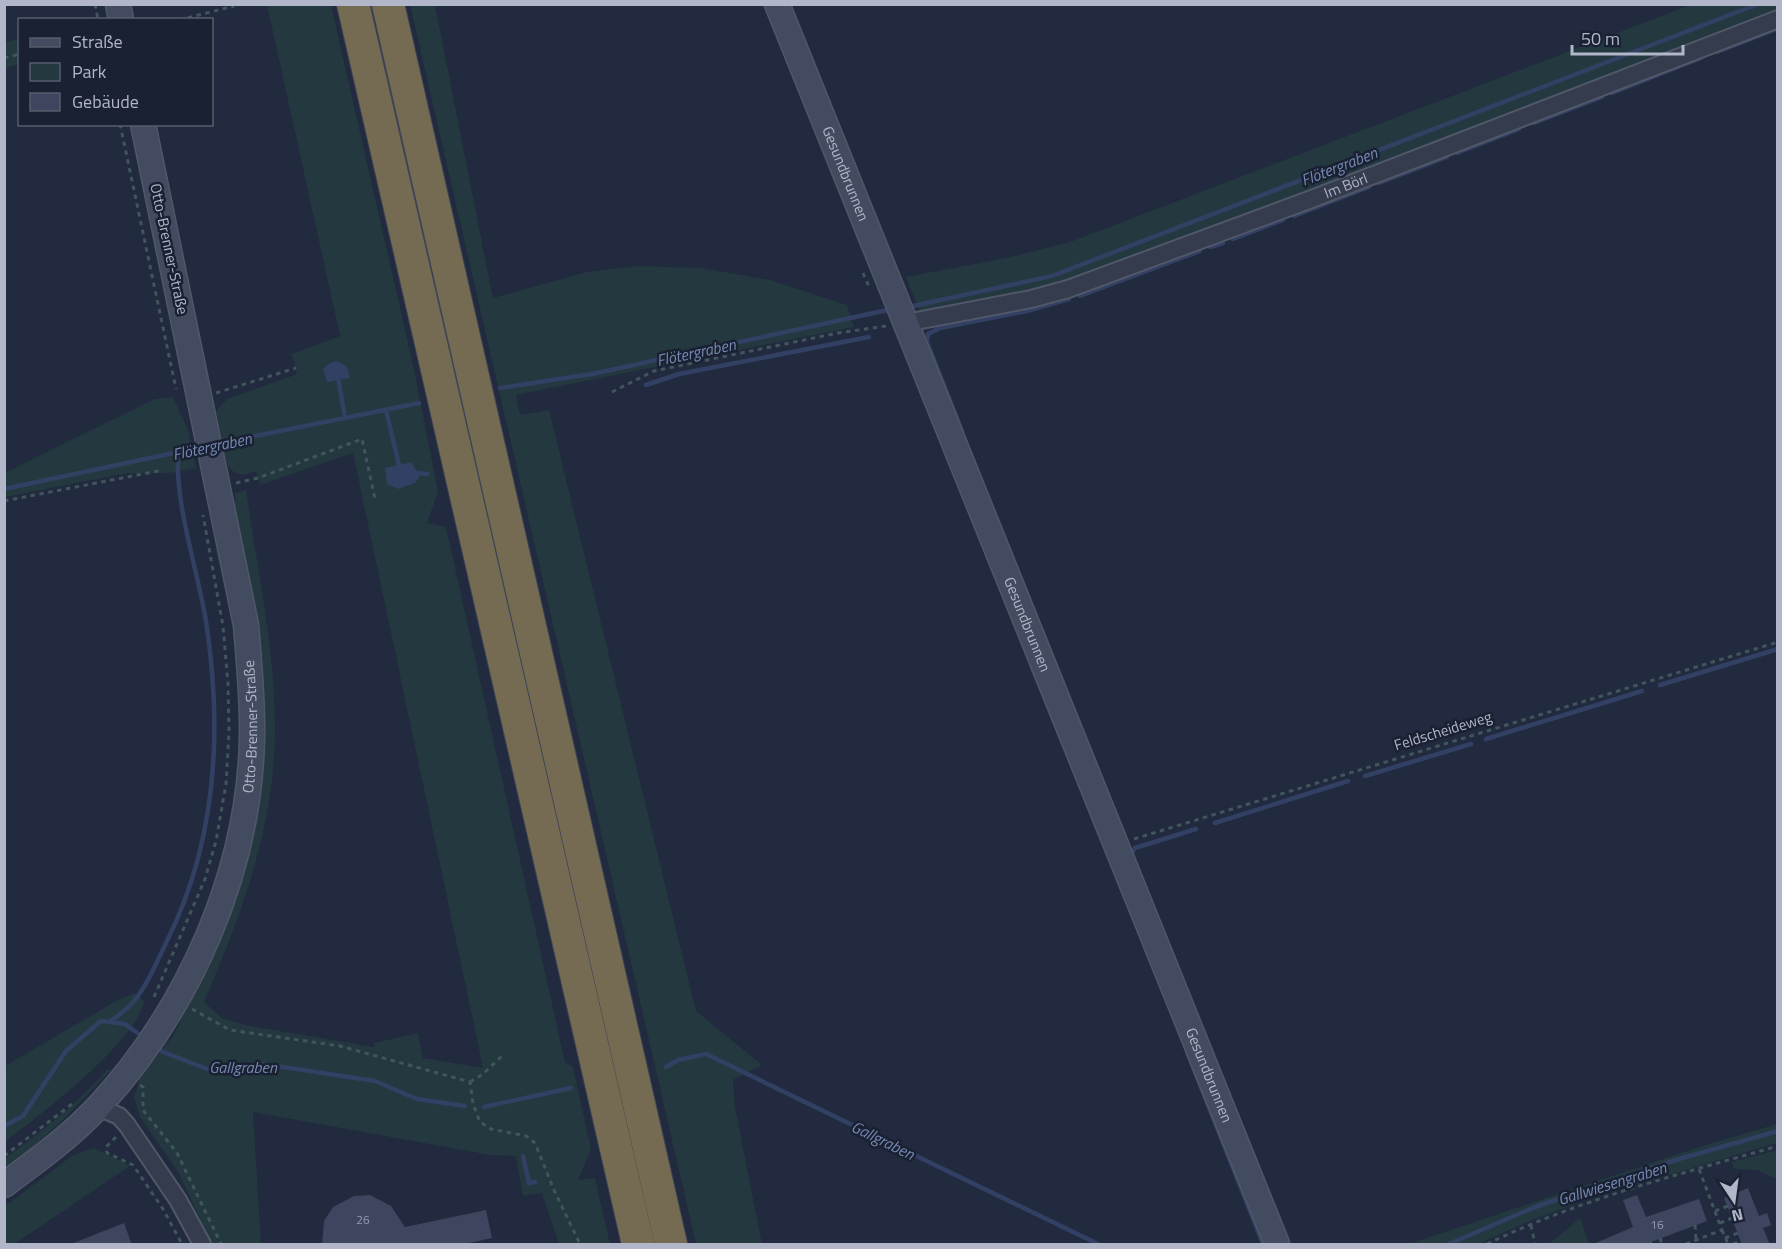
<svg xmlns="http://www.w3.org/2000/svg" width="1782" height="1249" font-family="'Titillium Web',sans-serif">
<rect width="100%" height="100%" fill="#212a3e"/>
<!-- green -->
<path fill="#23383f" d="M267,5H331L414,369L438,492L427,523L446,527L565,1062L573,1067L591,1149L578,1180L595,1178L610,1244H559L542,1193L523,1196L516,1156L490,1155L253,1112L261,1244H212L178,1172L140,1117L134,1097L140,1078L173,1036L199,985L223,927L255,804L235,512V493L246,490C259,581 282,678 273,771C265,853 236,927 204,1002L222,1018L246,1025L374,1047V1043L418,1033L423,1058L483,1068L353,453L260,485L256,471L244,475L234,472L227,465L216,411L227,399L297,374L292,354L340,336Z
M410,5H435L493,298L587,272L639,266L701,268L770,280L847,305L854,327L516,395L520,415L549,410L696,1011L762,1065L733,1080L735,1107L762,1244H696Z
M1690,5H1777V13L1291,200L1053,287L920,312L906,277L1011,257L1070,242Z
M19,39V64L5,68V42Z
M173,397L188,430L196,468L169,473H128L5,497V473L154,399Z
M135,993L144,1001C138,1040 38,1118 5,1141V1066L116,1001Z
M112,1069L61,1122L5,1171L4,1159C42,1132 76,1104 107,1070Z
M1777,1124V1143L1594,1197L1530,1221L1478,1244H1409L1699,1147Z
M94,1148L130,1166L14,1244H5V1206L73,1155Z
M1777,1150V1179L1757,1170L1734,1169L1732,1162Z
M1580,1218L1589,1244H1549Z"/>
<!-- water -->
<path fill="#324064" d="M337,361L347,367L350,378L327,382L323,369L330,363Z
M411,462L420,476L415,483L398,489L387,484L385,468Z"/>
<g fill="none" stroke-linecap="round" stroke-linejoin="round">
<!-- stream -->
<path stroke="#324064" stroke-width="4.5" d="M1717,52L1774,30
M1612,93L1701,58
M1534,123L1602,97
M1457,153L1519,129
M1379,183L1447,157
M1294,216L1369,187
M1233,239L1283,220
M1210,247L1223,243
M1080,296L1200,251
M913,306L1052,276L1758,4
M338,377L345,418
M646,385L679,374L869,337
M500,388L592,374L892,309
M386,410L399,465L403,467
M962,431L927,342L928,334L940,328L1027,311L1069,299
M216,444L419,403
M416,473L427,474
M4,489L202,447
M1660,685L1778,649
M1486,739L1642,691
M1365,776L1471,744
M1215,823L1348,781
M1131,854L1135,848L1196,829
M110,1022C118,1015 128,1009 134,1001C147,985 156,964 165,945C216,845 223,732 206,621C197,567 175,506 178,452
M155,1046L163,1052L210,1070L263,1064L375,1081L417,1099L465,1106
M1187,1052L1263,1244
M666,1067L678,1060L706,1054L1098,1244
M484,1107L571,1088
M4,1126L23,1116L66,1051L101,1021L125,1024L143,1037
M523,1156L529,1183L535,1182
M1449,1244L1535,1207L1679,1159L1778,1131"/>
</g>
<!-- building -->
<path fill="#3d465e" d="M1748,1188L1759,1216L1767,1213L1771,1225L1763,1228L1770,1245H1742L1724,1198Z
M370,1195L391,1206L405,1227L486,1210L492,1238L460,1245H322L324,1221L333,1207L354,1196Z
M1637,1195L1646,1217L1699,1199L1707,1221L1643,1245H1591L1633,1227L1623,1200Z
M124,1223L132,1245H71V1244Z"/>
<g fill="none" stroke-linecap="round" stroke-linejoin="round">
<defs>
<g id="street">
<path id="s1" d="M906,323L1031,299L1068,289L1309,200L1778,19"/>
<path d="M98,1107L119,1116L127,1125L178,1200L202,1244"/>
</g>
<g id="secondary">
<path d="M118,4L121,20"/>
<path id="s2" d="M777,4L1277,1244"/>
<path id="s3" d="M4,1185C38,1160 71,1136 99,1106C189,1008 249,873 252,739C253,701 249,663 246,625L143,124"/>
</g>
<path id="highway" d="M353,4L638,1244
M388,4L671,1244"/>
</defs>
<!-- street casing -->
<use href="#street" stroke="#505768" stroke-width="20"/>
<!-- secondary casing -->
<use href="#secondary" stroke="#505768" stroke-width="27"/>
<!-- highway casing -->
<use href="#highway" stroke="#3d4455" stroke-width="34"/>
<!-- path -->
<path stroke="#41555c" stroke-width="3" stroke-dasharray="4.5 4.5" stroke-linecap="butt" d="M95,4L98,20
M179,20L234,6
M4,58L20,54
M120,124L176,389
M863,273L870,289
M612,392L654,371L838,333L886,326
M216,393L296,368
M236,483L258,478L362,439L375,499
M4,501L163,470
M1134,839L1778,642
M154,997L205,879L216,841L226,784L229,732L228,684L223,626L203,515
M192,1009L230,1030L340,1046L470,1082L473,1104L480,1122L491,1129L526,1136L535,1143L554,1190L580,1244
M470,1082L483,1074L504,1054
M140,1085L143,1087V1110L177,1153L221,1244
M116,1137L106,1147L107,1153L133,1165L163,1209L182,1244
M4,1156L72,1104
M1715,1211L1728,1206
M1720,1223L1732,1218
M1531,1225L1535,1244
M1695,1225L1696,1240
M1722,1230L1728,1244
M1660,1238L1662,1244
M1725,1238L1738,1233
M1650,1242L1651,1244
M1487,1244C1578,1200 1680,1174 1778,1146
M1686,1244L1722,1230L1699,1169
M1733,1244L1741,1241"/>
<!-- street -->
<use href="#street" stroke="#353c4e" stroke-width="16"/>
<!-- secondary -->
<use href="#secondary" stroke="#434b61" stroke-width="24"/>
<!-- highway -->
<use href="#highway" stroke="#746b52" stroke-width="32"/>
</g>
<g text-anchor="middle" stroke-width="5" stroke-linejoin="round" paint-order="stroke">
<!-- number labels -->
<g font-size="12" fill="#949bae">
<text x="363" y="1224">26</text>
<text x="1657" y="1229">16</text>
</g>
<!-- street labels -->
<g font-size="15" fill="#b1b7c9" stroke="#1a2132">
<text dy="5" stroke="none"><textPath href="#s2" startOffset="183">Gesundbrunnen</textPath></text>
<text dy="5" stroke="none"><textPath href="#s1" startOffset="462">Im Börl</textPath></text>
<text transform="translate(169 249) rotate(78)" y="5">Otto-Brenner-Straße</text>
<text dy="5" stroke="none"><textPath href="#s2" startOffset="669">Gesundbrunnen</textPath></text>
<text dy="5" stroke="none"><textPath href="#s3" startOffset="542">Otto-Brenner-Straße</textPath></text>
<text transform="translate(1443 731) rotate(-17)" y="5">Feldscheideweg</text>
<text dy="5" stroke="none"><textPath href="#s2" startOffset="1155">Gesundbrunnen</textPath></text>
</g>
<!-- water labels -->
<g font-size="16" font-style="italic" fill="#7689b3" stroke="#1a2132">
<text transform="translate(1339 166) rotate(-21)" y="6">Flötergraben</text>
<text transform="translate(696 352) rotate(-12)" y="6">Flötergraben</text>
<text transform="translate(212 446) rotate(-12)" y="6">Flötergraben</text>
<text x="243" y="1073">Gallgraben</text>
<text transform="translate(883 1140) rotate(26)" y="6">Gallgraben</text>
<text transform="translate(1612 1183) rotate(-17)" y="6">Gallwiesengraben</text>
</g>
</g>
<!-- border -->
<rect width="1782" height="1249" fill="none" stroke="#b1b7c9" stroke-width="12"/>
<!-- legend -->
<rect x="18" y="18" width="195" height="108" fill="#1a2132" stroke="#565d6e" stroke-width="1.5"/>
<rect x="30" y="38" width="30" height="9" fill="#434b61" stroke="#565d6e" stroke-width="1.5"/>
<text x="72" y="48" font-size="18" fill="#b1b7c9">Straße</text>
<rect x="30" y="63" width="30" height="18" fill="#23383f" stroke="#565d6e" stroke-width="1.5"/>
<text x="72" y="78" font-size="18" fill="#b1b7c9">Park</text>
<rect x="30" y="93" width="30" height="18" fill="#3d465e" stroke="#565d6e" stroke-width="1.5"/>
<text x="72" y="108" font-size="18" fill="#b1b7c9">Gebäude</text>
<!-- north arrow -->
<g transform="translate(1734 1201) rotate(167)" stroke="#1a2132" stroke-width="4.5" paint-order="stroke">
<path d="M0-4.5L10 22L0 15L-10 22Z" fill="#b1b7c9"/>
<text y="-9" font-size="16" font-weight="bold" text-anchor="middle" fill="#b1b7c9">N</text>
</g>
<!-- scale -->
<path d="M1572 45v9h111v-9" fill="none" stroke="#b1b7c9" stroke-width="3"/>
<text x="1581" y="45" font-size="18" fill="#b1b7c9" stroke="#1a2132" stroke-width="4.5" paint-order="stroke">50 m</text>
</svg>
